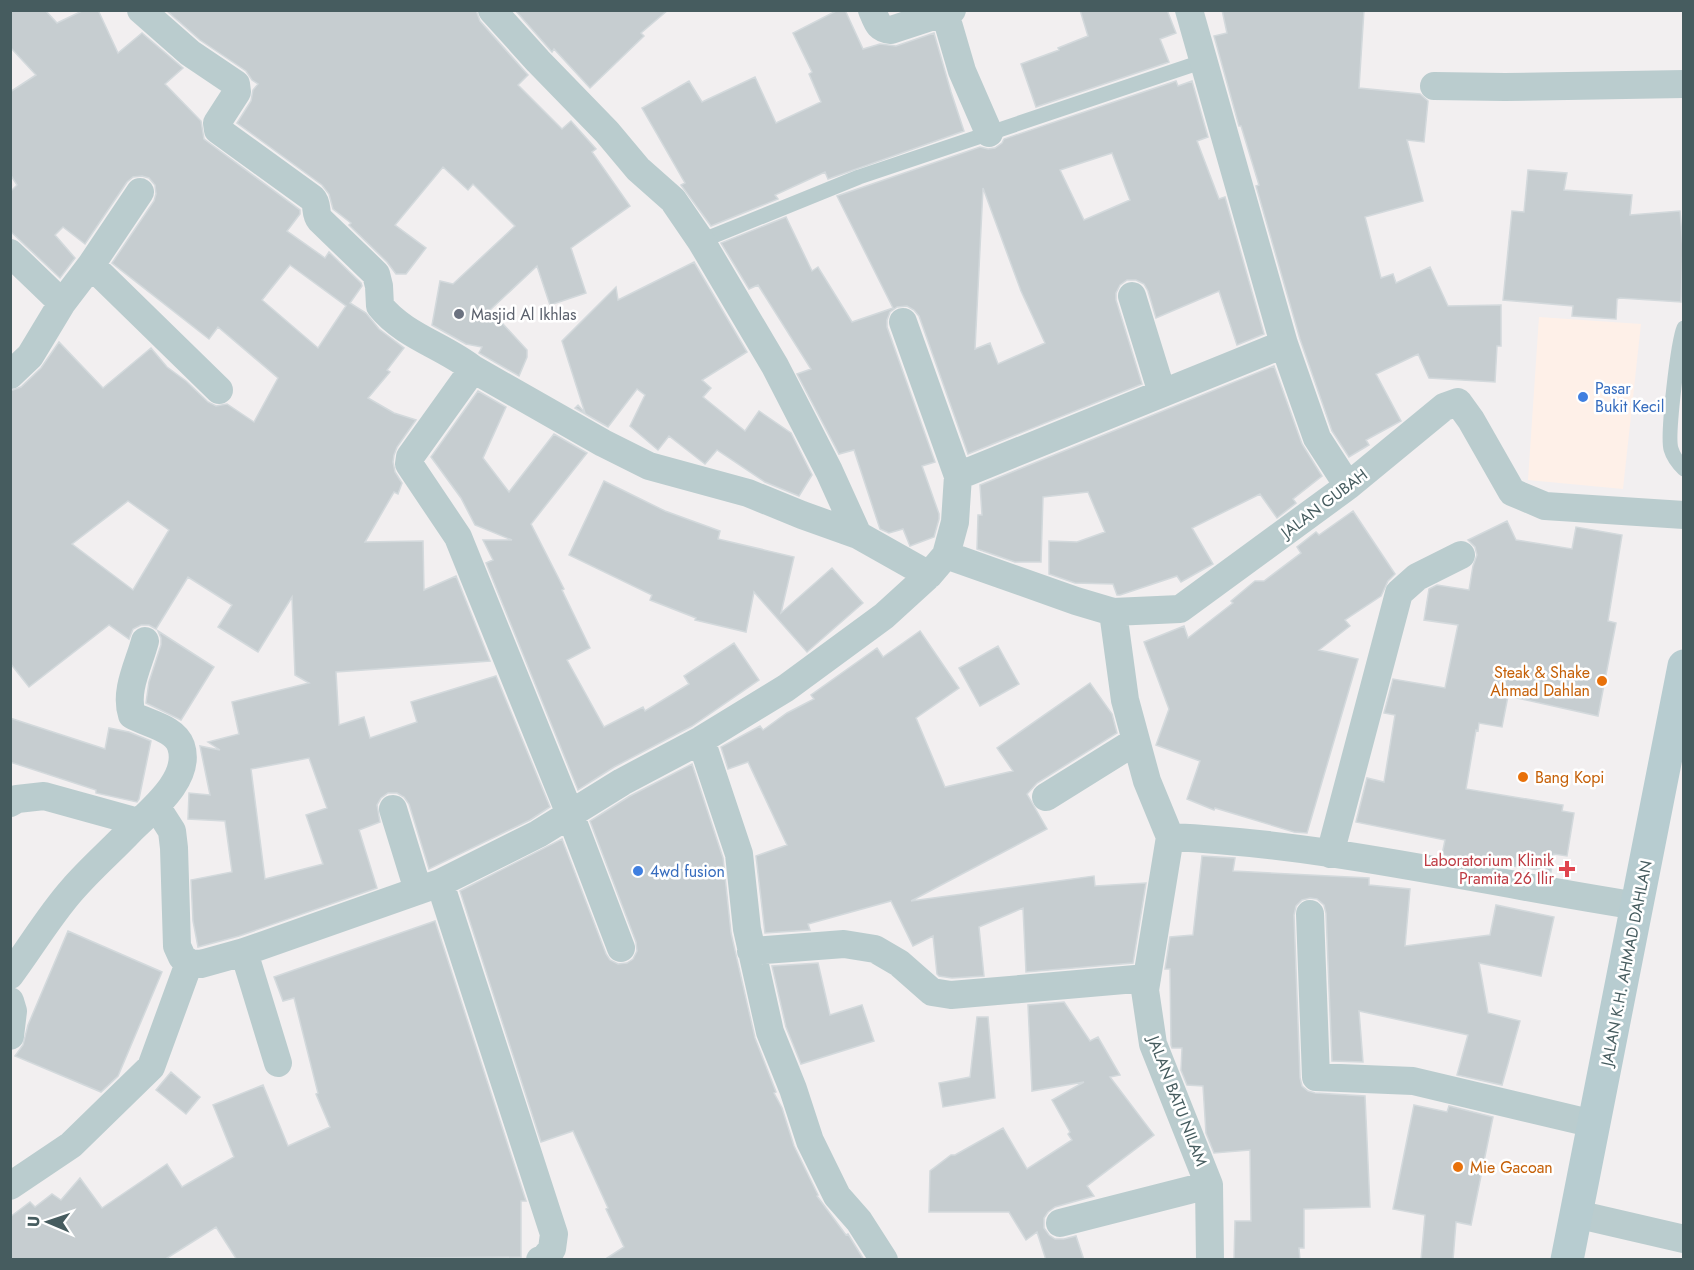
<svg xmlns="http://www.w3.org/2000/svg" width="1694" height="1270" font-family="Jost,sans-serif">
<rect width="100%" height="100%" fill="#f2eff0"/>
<!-- commercial -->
<path fill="#fef0e8" d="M1539,317L1641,324L1623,489L1528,480Z"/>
<!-- building -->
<path fill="#c6cdd0" stroke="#d3d9dc" stroke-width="1.5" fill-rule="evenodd" d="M10,10H45L57,23L84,10H98L118,53L142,33L183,68L165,84L201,121L204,139L300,210V214L287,231L325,258L329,252L361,283L362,286L350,303L366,313L379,329L404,348L387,370L390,372L368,398L394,413L416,420L397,447L394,455L393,462L395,472L402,483L398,494L394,492L365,542L423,541L424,590L456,576L490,661L336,672L339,725L364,717L370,738L417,722L411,702L496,676L550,807L530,820L429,869L409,804L404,797L397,793H388L381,798L377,805L380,822L359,830L377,888L239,936L198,947L193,921L191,880L232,872L225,821L188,819L189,793L210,795L200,746L220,750L208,742L239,734L232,702L309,683L295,675L292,597L258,652L218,627L232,605L188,577L156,629L149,625H141L133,629L129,639L109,625L29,687L10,663V391L21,387L41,368L59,342L103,388L151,348L167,367L186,381L208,402L216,406L227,404L254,422L278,378L218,327L209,339L112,263L154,201L156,194L155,185L149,178L142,176L133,177L127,182L85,244L63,227L55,235L75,258L60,278L10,231V192L17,185L10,174V92L36,75L10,47ZM290,265L346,306L318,348L262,300ZM128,501L169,530L133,590L72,544ZM309,758L327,808L306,815L323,864L265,879L251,769Z
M476,10L480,21L528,75L518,85L562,129L571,121L596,149L592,152L630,206L571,248L586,293L550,305L537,266L490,310L527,350V357L519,376L479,353L482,347L466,344L432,325L440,281L453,284L515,226L473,184L468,190L443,167L395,225L426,248L406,274H396L387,262L349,225L351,223L333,209L329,194L322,185L237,123L251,101L253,90L258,84L252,80L246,71L200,40L167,11Z
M515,10H668L641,33L644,36L590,88L554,49L552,52Z
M838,10H845L863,49L880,44L896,46L934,33L951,92L964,131L828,179L825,172L775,195L778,199L711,226L681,185L685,183L642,108L689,81L702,102L755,77L776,123L821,102L809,74L812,72L793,33Z
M1080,10H1167L1176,33L1160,39L1169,62L1036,107L1021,64L1059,50L1058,48L1088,36Z
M1222,10H1364L1359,88L1420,94L1428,101L1424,142L1407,140L1423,201L1365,217L1381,278L1393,274L1396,283L1430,267L1448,306L1501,305V346H1497L1495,382L1429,378L1418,354L1376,374L1401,421L1366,440L1369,445L1349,457L1332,431L1300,339L1256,186L1259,185L1241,126H1239L1214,36L1227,33Z
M1176,81L1178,86L1192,81L1208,137L1197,141L1219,199L1225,197L1264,334L1237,345L1219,291L1156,318L1148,291L1144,284L1136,280H1127L1120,285L1116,293V300L1142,384L968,454L919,316L914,310L907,306L897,307L890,312L887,320V327L935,462L922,466L939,514V519L934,537L910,546L903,529L889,533L880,529L854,450L839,454L797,374L811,369L758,285L749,289L721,243L786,217L812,271L818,267L852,322L893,308L837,196L980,147L988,149L995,148L1002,143L1004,139ZM1112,153L1130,200L1084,220L1060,170ZM983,188L1021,291L1045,343L998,364L990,343L975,349Z
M1528,170L1567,173L1564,190L1632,195L1630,215L1680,211L1683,248L1681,302L1620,298L1617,299L1616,319L1572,316L1573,306L1503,300L1512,211L1524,212Z
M694,262L747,352L702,380L711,388L703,397L745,431L759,411L791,433L812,475L799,496L765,482L717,450L705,464L669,436L658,450L630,426L645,395L637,389L608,427L575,408L578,405L585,413L562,341L616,287L618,300Z
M1274,366L1302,444L1322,476L1293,499L1296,503L1277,518L1260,494L1192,528L1213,564L1181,582L1177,576L1120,595H1117L1113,584L1075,583L1049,574V541L1077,542L1105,532L1088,492L1043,497L1041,562H1015L977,549L978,515H982L980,485Z
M478,391L506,407L483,458L509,492L554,434L587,453L531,524L564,589L562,590L590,648L567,660L604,727L643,707L645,711L689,684L684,676L734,643L759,680L692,726L614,767L578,790L486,563L493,560L483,540H512L475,525L461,498L431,457Z
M604,481L665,511L720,531L718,539L794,557L781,613L832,568L863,603L807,652L754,592L746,632L695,620L696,618L650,600L652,595L569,555Z
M1353,511L1395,574L1388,581L1381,596L1345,620L1350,626L1319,650L1358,659L1307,833L1294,832L1215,808L1214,810L1187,799L1200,761L1156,745L1169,709L1144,642L1184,626L1188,638L1233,603L1231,601L1255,581H1264L1301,553L1297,547L1316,532L1319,535Z
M1507,521L1516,540L1572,549L1576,527L1622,535L1608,621L1616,623L1598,716L1508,696L1502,727L1479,723L1478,731L1476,730L1466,789L1563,805L1562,811L1574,813L1567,856L1554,854L1551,872L1442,855L1445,840L1356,822L1367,778L1384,782L1395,715L1384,713L1393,679L1445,688L1458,625L1424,620L1429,589L1437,585L1469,590L1473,566L1477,555L1475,547L1468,540Z
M158,631L214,667L181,720L146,703L149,682L161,645V638Z
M920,631L959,688L916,718L945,787L1013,771L997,748L1090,683L1112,714L1117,733L1037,783L1027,794L1047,829L911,901L1094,876L1095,886L1146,883L1133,963L1026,972L1023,908L979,927L984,976L952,978L939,976L937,974L933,936L913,946L891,901L808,924L810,930L765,933L756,856L787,845L748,762L728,769L721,747L760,726L763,730L787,713L814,699L811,695L877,648L883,657Z
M998,646L1019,684L980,706L959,668Z
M10,718L105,749L109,728L129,732L151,741L139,799L137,802L96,793V790L10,762Z
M692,764L723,858L731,933L755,1038L776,1092L774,1093L782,1108L794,1146L818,1195L817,1196L846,1235L848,1234L864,1260H604L624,1247L606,1209L608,1208L573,1131L541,1142L460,891L562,839L606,954L610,960L618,964L627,963L633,959L637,951L636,942L590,821L630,796Z
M1202,856L1235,858L1233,871L1369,878V885L1410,889L1405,946L1490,935L1496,905L1554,917L1541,976L1479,963L1488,1013L1520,1021L1502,1085L1457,1075L1468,1035L1359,1011L1363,1062L1332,1061L1326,913L1324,905L1317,899L1310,898L1302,900L1296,906L1294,915L1300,1078L1302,1086L1308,1091L1315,1093L1365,1096L1370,1207L1304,1209V1248H1299L1300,1260H1234L1235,1221H1251L1250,1150L1214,1153L1206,1133L1203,1086L1187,1085L1181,1070L1182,1048H1172L1171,1045L1170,969H1165L1170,937L1193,935Z
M435,921L526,1201H521V1257L237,1260L216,1227L164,1260H10V1217L30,1202L35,1207L52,1194L61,1200L80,1178L102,1208L167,1164L182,1187L234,1157L213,1105L263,1085L288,1146L330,1127L316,1094L318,1093L294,998L283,1001L274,977Z
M68,931L162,972L118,1076L101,1092L15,1056L23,1045L28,1025Z
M818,963L830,1015L862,1005L874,1041L801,1064L786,1027L772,966Z
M1064,1002L1090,1041L1098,1037L1120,1075L1110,1077L1154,1135L1087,1186L1094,1196L1055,1207L1048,1212L1044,1218V1228L1049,1235L1055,1239H1064L1076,1236L1084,1260H1046L1037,1232L1026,1240L1009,1212H929L930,1171L951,1155H955L1003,1128L1027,1169L1072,1140L1068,1134L1070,1132L1052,1100L1084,1082L1032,1091L1028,1005Z
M977,1017H988L995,1098L943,1107L939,1083L970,1077Z
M171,1072L200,1097L186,1114L156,1090Z
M1414,1105L1447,1112L1449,1106L1493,1117L1471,1225L1456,1222L1453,1260H1421L1425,1215L1393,1209Z"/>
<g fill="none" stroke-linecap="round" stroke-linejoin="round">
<!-- lane -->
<path stroke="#baccce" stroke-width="15" d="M701,241L859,177L1204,61
M1684,328C1678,342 1667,436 1671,449C1673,456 1678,463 1684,469"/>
<!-- street -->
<path stroke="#baccce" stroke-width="28" d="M141,10L190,53L236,84L237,92L217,123L218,130L312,198C319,205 314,213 320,220L376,274L379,286L380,306C404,336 444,346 473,369L603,443L649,466L748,493L802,515L858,535L929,575
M492,10L538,61L607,132L638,169L673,200L701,241L775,366L829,471L858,535
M872,10C877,22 878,29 891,30L952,10
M1189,10L1284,344L1317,438L1348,486
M945,13L962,71L989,133
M1434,86L1505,87L1684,84
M10,253L62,303
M91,265L219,390
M1132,296L1162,393
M903,322L958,476L1284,344
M473,369L410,457L409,464L458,537L570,814L621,948
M10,375L30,356L62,303L91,265L140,192
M946,555L955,522L958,476
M1113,612L1125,700L1147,781L1170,837
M701,740L739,854L747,929L770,1032L793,1089L810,1141L837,1196L859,1221L884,1260
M1046,797L1136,741
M10,803L17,799L44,796L138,822
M156,806L172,831L174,848L177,946L182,957L189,963L201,964L244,952L440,883L538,834L622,782L701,740L786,688L884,616L929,575L946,555L1076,601L1113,612L1180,609L1348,486L1444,407L1458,402L1471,420L1512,492L1545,506L1684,515
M393,809L418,890
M1170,837C1328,844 1482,882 1638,906
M1170,837L1145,990L1153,1044L1209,1185L1210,1260
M1330,854L1399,593L1417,577L1461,555
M440,883L554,1234L552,1249L544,1259L540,1260
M1310,914L1316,1077L1413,1081L1594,1124
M751,951L844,944L875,949L899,963L932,992L951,995L1147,978
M244,952L278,1063
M10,975C31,947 49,916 72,890C90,869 111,851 130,831C150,811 192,779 181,746C175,728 148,724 132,715C124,691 139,664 145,641
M10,1001L13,1011L10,1036
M10,1186L71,1145L151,1067L189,963
M1576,1214L1684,1239
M1060,1223L1209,1185"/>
<!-- secondary -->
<path stroke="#b7ccd0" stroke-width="33" d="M1567,1260L1684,666"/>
</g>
<!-- markers -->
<circle fill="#6b7280" stroke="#fff" stroke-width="2" cx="459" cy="314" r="6"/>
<g fill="#3f7fe0" stroke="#fff" stroke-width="2">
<circle cx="1583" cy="397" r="6"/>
<circle cx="638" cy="871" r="6"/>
</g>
<g fill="#e8710a" stroke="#fff" stroke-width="2">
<circle cx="1602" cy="681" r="6"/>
<circle cx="1523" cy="777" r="6"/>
<circle cx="1458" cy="1167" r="6"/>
</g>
<path fill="#e0444e" stroke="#fff" stroke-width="2" d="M1564 860h6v6h6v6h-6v6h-6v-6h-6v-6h6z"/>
<g text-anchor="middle" stroke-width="5" stroke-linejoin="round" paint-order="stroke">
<!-- worship labels -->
<g font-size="16" fill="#5b616d" stroke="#fff" text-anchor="start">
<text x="471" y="320">Masjid Al Ikhlas</text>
</g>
<!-- shop labels -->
<g font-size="16" fill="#366cbe" stroke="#fff" text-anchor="start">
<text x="1595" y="394">Pasar<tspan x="1595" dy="18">Bukit Kecil</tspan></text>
<text x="650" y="877">4wd fusion</text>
</g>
<!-- street labels -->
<g font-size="16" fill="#465c5f" stroke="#fff">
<text transform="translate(1324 503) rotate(-37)" y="6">JALAN GUBAH</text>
<text transform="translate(1626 963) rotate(-79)" y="6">JALAN K.H. AHMAD DAHLAN</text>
<text transform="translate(1178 1101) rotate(69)" y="6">JALAN BATU NILAM</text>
</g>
<!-- food labels -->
<g font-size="16" fill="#c56008" stroke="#fff" text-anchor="start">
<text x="1590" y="678" text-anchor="end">Steak &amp; Shake<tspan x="1590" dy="18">Ahmad Dahlan</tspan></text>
<text x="1535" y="783">Bang Kopi</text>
<text x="1470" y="1173">Mie Gacoan</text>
</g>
<!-- health labels -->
<g font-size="16" fill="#be3a42" stroke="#fff" text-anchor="end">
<text x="1554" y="866">Laboratorium Klinik<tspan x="1554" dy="18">Pramita 26 Ilir</tspan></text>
</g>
</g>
<!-- border -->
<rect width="1694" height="1270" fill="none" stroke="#465c5f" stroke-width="24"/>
<!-- north arrow -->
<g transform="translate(48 1222) rotate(272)" stroke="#ffffff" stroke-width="4.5" paint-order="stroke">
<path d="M0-4.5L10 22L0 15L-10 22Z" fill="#465c5f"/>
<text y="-9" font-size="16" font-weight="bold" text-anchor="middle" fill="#465c5f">U</text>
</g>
</svg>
